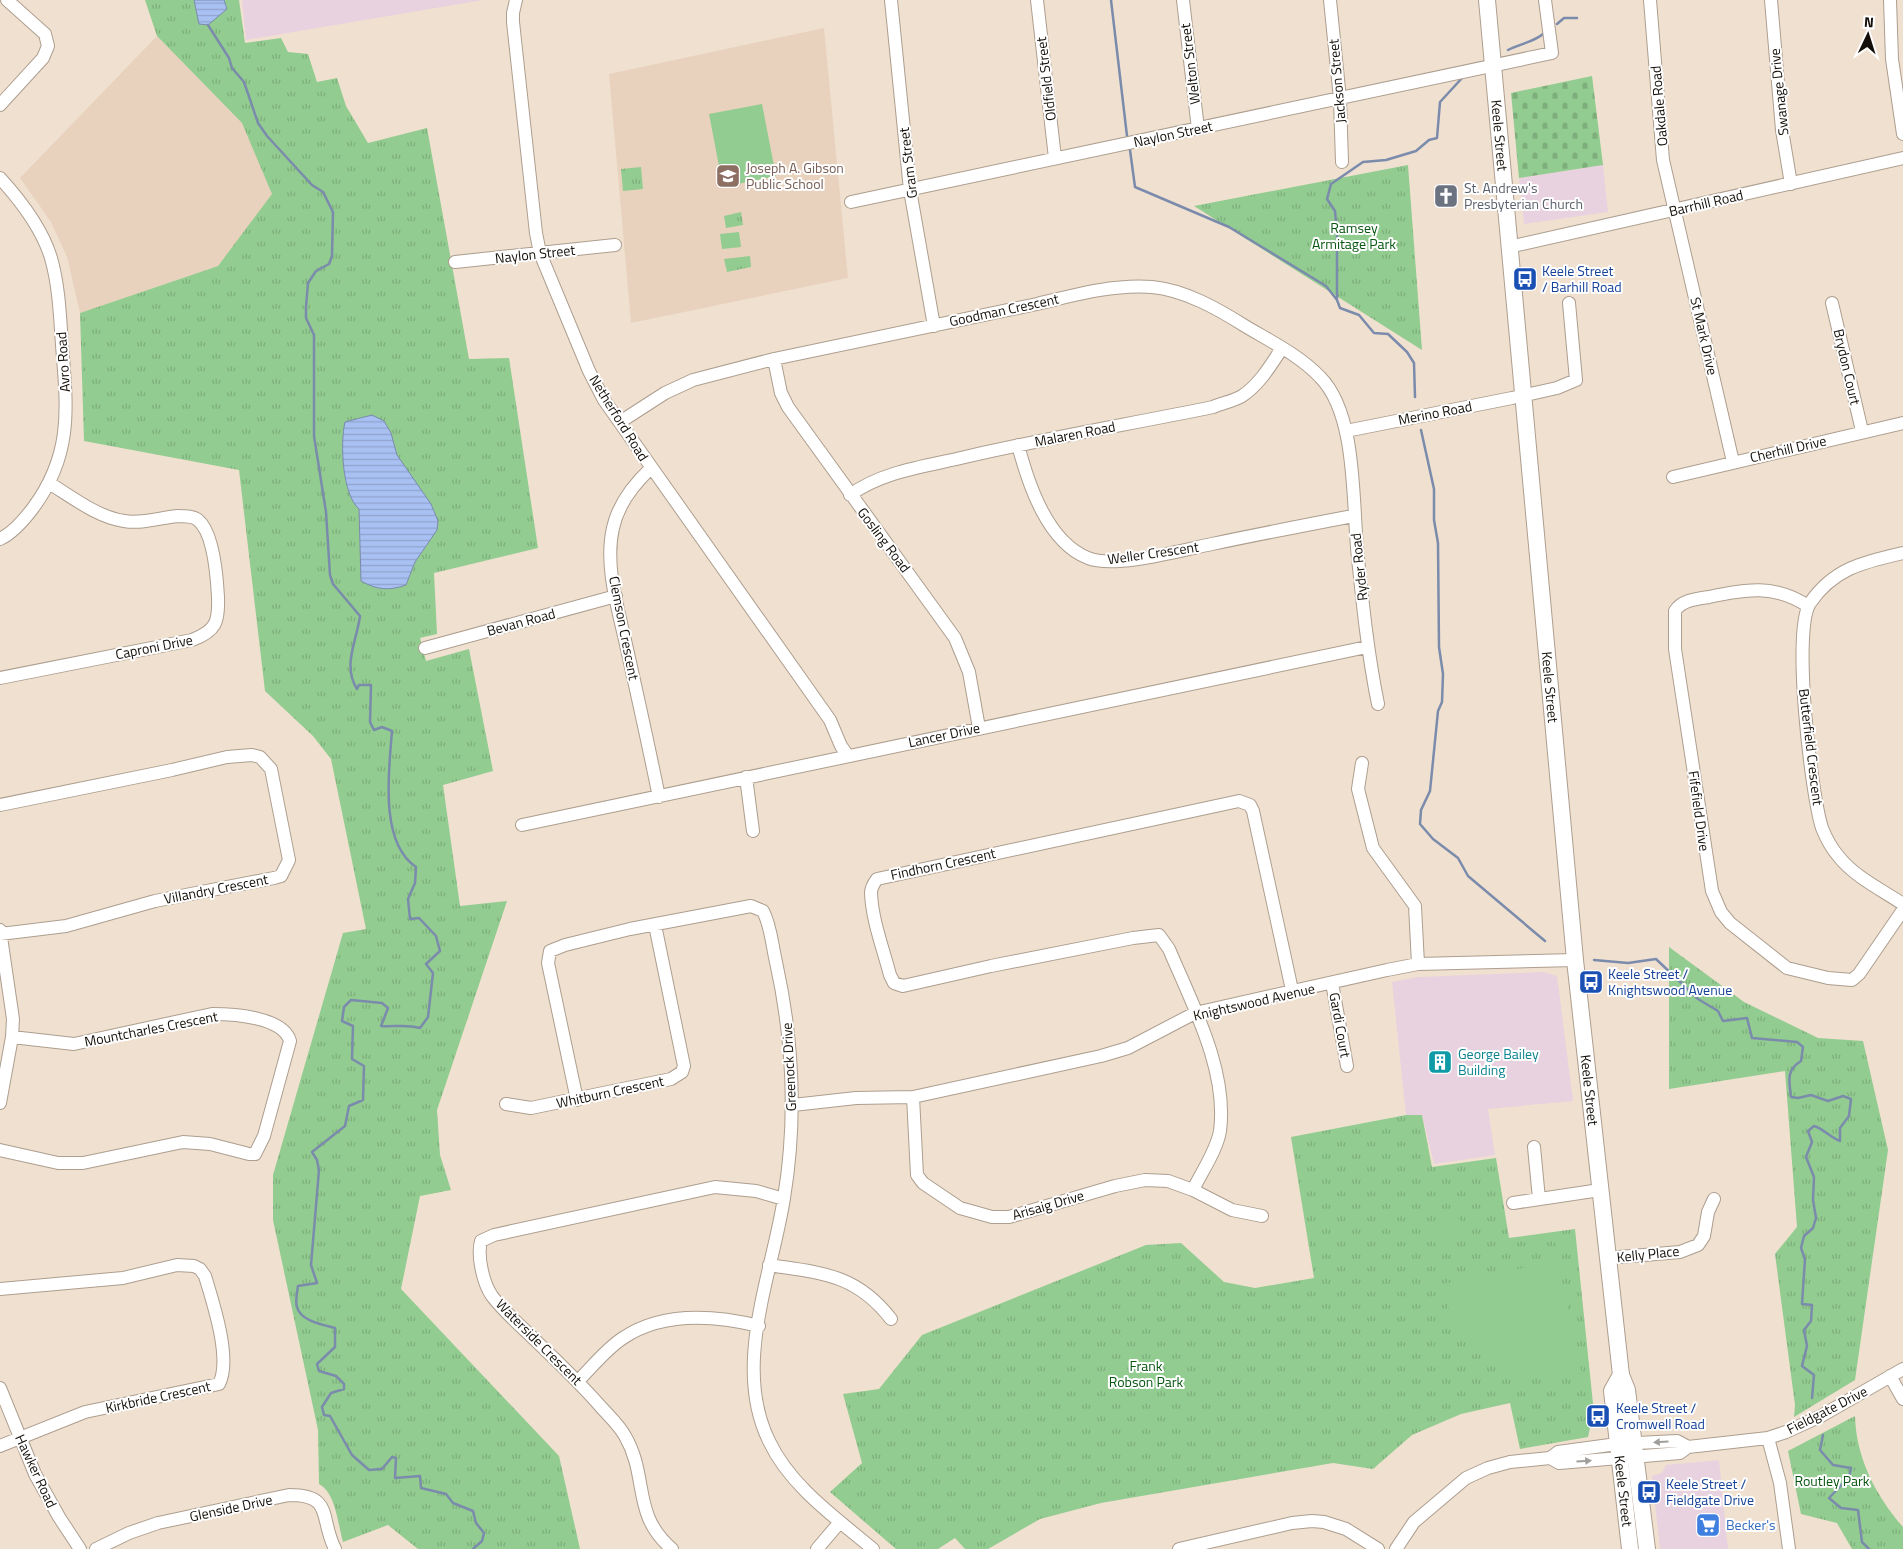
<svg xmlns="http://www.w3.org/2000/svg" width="1903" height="1549" font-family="'Titillium Web',sans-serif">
<defs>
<pattern id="cemetery-stones" width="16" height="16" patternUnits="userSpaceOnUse" patternTransform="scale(1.25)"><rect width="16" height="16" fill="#92cc90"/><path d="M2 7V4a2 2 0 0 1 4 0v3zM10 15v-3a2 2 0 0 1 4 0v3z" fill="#7dae7b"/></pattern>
<pattern id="park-tufts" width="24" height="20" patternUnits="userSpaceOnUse" patternTransform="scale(1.25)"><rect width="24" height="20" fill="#92cc90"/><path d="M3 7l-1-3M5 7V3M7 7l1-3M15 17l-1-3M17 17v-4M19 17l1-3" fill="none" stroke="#7dae7b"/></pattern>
<pattern id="water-rules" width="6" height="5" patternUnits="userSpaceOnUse" patternTransform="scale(1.25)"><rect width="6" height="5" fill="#a8c0f2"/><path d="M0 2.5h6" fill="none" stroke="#90a4ce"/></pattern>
</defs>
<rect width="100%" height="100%" fill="#f0e0d0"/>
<!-- commercial -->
<path fill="#e8d2df" d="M242,0H483L246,40Z
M1603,165L1608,212L1524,224L1519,178Z
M1543,972L1557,976L1573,1101L1488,1109L1495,1155L1434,1164L1422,1115H1406L1392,982L1418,977Z
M1719,1460L1728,1549H1660L1652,1476L1662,1473L1666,1465Z"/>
<!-- built -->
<path fill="#e8d2bd" d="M824,28L848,278L631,323L609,74Z
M157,36L242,123L273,194L218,266L80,313L67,257L51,222L20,178Z"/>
<!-- cemetery -->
<path fill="url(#cemetery-stones)" d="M1592,76L1603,165L1519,178L1511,93Z"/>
<!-- park -->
<path fill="url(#park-tufts)" d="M145,0H239L245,43L281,38L288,52L308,54L317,82L337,78L346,106L368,143L427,128L469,359L509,358L538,548L434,573L437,634L420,638L426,661L469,649L493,771L443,785L460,906L507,901L437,1110L440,1155L451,1190L420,1196L401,1289L559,1456L580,1549H418L388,1525L343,1542C338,1525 336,1493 319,1484L318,1430L273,1220V1175L343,933L366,929L331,759L313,736L265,691L239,470L84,441L80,313L218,266L272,194L242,123L157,36Z
M1408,165L1422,350L1194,206Z
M641,167L643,189L623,191L621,169Z
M741,212L743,225L726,228L724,216Z
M750,256L751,267L727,272L724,259Z
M1669,947L1744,1002L1818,1038L1863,1041L1888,1150L1855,1380L1794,1417L1795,1405L1775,1254L1797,1227L1785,1071L1669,1089Z
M1406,1115H1422L1432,1167L1496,1158L1509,1238L1575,1229L1595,1423L1590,1428L1588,1437L1520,1449L1510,1403L1461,1414L1412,1435L1373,1469L1333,1463L1101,1503L1040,1519L988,1549H965L955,1538L938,1549H896L830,1492L862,1463L843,1394L879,1389L922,1335L1146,1245L1181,1243L1224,1282L1255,1288L1314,1278L1291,1137Z
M1855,1416C1856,1457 1875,1495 1903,1527V1549H1852L1837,1523L1801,1514L1788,1451Z"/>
<!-- garden -->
<path fill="#92cc90" d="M762,104L776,176L723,187L709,114Z
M739,232L741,247L722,249L720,234Z
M1443,1212L1453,1213L1463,1223L1451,1242L1436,1232L1435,1226Z
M1558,1261L1582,1373L1541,1378L1496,1366L1462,1335L1451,1319L1443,1284Z"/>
<!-- water -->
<path fill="url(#water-rules)" stroke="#7b8bac" d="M194,0H224L227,9L208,25L199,24Z
M372,415L384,421L391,433L397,455L431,504L438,521L437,530L415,562L406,585C389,591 377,590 361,581L359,509C342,494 340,443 345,422Z"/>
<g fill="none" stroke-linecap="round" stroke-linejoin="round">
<!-- stream -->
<path stroke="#7b8bac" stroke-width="2.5" d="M1111,0L1127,136
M1557,24L1564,18H1577
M208,25L229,58L232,68L244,82L258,123L267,136L312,185L323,192L333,212L332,256L329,264L316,271L308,283L306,307V318L314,335V436L326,512L330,575L333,584L360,616C357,640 342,666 357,689L359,685H371L370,722L374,730L382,727L392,731C389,770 379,842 416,867L415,883L408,899L410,919L419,918L436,936L440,951L426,964L433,973L428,1017L420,1028C407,1024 395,1027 381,1026L388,1008L382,1003L351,1000L344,1007L342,1021L353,1026L352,1059L364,1066L363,1100L349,1106L345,1126L312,1152L317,1160L319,1170L311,1265L317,1283L298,1286C297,1293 295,1301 297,1307C300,1321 324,1325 335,1328V1347L317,1364L319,1371L336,1376L344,1384V1389L331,1393L322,1407L324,1415L330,1416L352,1455L369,1470L382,1469L392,1457L396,1458L395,1478L420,1476L421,1488L446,1494L453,1503L473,1511L476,1523L484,1533L482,1541L473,1549
M1508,50C1519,44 1534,42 1543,34
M1130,150L1135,187L1229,227L1326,286L1337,300
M1336,222L1335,211L1327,199L1331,184L1363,162L1386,160L1416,151L1429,140L1437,138L1440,102L1463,77
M1337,231V300L1340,308L1359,315L1374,333L1388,334L1407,352L1414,363L1415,397
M1421,430L1434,489V520L1438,543L1439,647L1443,674L1442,702L1438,711L1430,791L1421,810L1420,824L1433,839L1458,858L1468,876L1545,941
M1594,960L1628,963L1656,959L1698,999L1718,1011L1723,1021L1747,1018L1752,1038L1797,1042L1803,1047L1801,1061C1786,1070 1789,1081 1791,1097L1798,1098L1811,1095L1828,1101L1843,1096L1851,1099L1849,1116L1840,1128V1141C1828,1136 1824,1129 1814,1126L1808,1131L1812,1142L1806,1157L1814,1177L1813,1200L1816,1218L1813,1228L1804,1236L1801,1248L1805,1259L1802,1304L1812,1305L1811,1321L1804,1330L1807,1346L1802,1366L1814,1375L1812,1398
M1823,1435L1820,1450L1833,1465L1851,1468L1849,1477L1829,1498L1841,1508L1858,1510L1862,1542L1869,1549"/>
<defs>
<path id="minor" d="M516,0L513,13V22L536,233L540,253L589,371L604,400L830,720L841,746L848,756
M891,0L910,190L934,326
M1037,0L1055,158
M1183,0L1198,129
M1330,0L1340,99L1342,162
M1650,0L1663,160L1733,462
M1771,0L1782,130L1791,184
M1890,0L1892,59L1903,134
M0,105L43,58L48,46L45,34L7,0
M0,178C21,201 42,228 51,258C59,286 60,316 62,345C67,408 73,454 33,508C24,520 13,533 0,539
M851,202L1552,53L1545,0
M1509,247L1903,158
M455,262L615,245
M1832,303L1862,431
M774,359L781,393L788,407L955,638L969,672L979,728
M620,422L665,393L693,380L774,359L1037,304C1074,295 1114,284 1152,287C1185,290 1218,309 1245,326C1270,341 1299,355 1320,377C1358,415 1352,506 1358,558C1363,607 1368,655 1378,704
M1346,431L1512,398L1557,388L1576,380L1569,303
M1018,445C1028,483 1047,542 1088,558C1115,569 1182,550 1212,544C1259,534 1306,525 1353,516
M651,468C633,485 618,504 613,528C604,567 619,611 627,649C638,698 649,748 659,797
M1673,477L1903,423
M850,495C883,471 927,466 965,457C1047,438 1130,424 1213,407C1222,403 1234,401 1242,396C1259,385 1271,365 1282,348
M1903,553C1864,562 1834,568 1810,603C1792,631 1811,793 1822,828C1826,838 1832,849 1839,857C1855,877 1882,890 1903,904
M1808,606C1775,584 1745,589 1709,597C1696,599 1682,600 1675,611V649L1712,891L1721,912L1730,923L1787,968L1828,978L1852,980L1859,974L1903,910
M425,648L616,596
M0,678L192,640C216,631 219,622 218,597C217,578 214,533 198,520C193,516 184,516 177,516C159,518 142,524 124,521C97,517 72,497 49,483
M1362,763L1358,789L1373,848L1415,906L1418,964
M746,777L753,831
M0,805L172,770L227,757L252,755L260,757L271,769L289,860L281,876L274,878L155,901L66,926L0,934
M522,825L1367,647
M0,930L13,1019L12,1037L0,1103
M1332,983L1347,1066
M913,1097L917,1175L923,1183L960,1208L992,1217H1009L1115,1186L1145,1180L1168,1181L1193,1190L1232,1210L1262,1216
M577,1100L548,963L550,951L565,945L630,929L751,906L763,911C771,926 772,945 776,962C793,1039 797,1119 784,1198C772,1275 732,1366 769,1441C790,1486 836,1518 873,1549
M506,1104L531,1108L671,1079L682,1072L684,1066L655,925
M793,1105L856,1098L913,1097L1101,1056L1128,1048L1195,1013L1387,970L1418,964L1575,960
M1534,1147L1539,1199
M0,1150L58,1163H83L183,1142L210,1144L249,1154H255L264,1136L290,1041C283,1017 234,1014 212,1014L74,1044L12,1037
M1193,1190C1201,1173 1217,1150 1220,1131C1228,1070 1192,1004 1169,949L1159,935L1133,938L991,966L903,986L894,983L890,975C883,948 872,920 871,893C871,887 874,883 877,879L1239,801L1250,805L1253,811L1292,990
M1513,1203L1600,1190
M1607,1258L1680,1252L1698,1245L1704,1236L1708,1212L1714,1199
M769,1265C822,1273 856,1274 891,1319
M0,1289L123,1278L177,1265L194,1266L200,1269L205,1276C213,1303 232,1359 219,1384L85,1412L0,1446
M1890,1376L1903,1399
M578,1381C592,1367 606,1349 623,1338C663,1311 714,1315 759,1326
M0,1388L35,1474L59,1517L80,1549
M1768,1438L1780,1483L1789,1549
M1550,1458L1559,1463L1680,1453L1688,1447
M96,1549L129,1533L158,1523L289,1495C334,1495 319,1517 335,1549
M672,1549C631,1514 649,1477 625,1436C619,1425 609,1416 601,1407C580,1383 557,1361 534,1339C520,1325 504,1312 492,1296C483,1283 477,1256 481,1241L494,1235L715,1187L756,1191L784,1199
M817,1549L840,1522
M1179,1549L1292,1523L1312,1521L1324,1522L1346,1529L1378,1549
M1396,1549L1414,1522L1466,1478L1488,1468L1510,1462L1550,1458L1558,1452L1617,1444L1677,1441L1688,1447L1768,1438L1786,1432L1821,1416L1903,1369"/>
<g id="major">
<path id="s1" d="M1487,0L1575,960L1621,1375L1627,1390L1647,1549"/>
<path id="s2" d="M1621,1375L1612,1391L1630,1549"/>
</g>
</defs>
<!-- minor casing -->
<use href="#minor" stroke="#ad9e8f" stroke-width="14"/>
<!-- major casing -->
<use href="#major" stroke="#ad9e8f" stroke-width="18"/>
<!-- minor -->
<use href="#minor" stroke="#fff" stroke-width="12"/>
<!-- major -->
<use href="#major" stroke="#fff" stroke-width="16"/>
</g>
<!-- one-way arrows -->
<defs><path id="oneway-solid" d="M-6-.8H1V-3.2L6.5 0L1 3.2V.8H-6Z" transform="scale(1.25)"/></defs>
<g fill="#a19f9c">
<use href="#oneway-solid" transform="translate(1661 1442) rotate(177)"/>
<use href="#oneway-solid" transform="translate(1584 1461) rotate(-4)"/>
</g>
<!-- icons -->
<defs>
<symbol id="school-square" viewBox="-11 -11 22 22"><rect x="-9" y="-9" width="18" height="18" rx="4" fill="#8d6e63" stroke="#fff"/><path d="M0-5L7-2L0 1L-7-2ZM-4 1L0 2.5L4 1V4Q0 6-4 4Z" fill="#fff"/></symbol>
<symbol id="church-square" viewBox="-11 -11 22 22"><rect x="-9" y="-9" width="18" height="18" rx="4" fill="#6b7280" stroke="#fff"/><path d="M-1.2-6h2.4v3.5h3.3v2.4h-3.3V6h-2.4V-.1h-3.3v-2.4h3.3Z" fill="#fff"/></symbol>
<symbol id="bus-square" viewBox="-11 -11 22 22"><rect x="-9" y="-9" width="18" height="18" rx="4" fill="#1a4fb4" stroke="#fff"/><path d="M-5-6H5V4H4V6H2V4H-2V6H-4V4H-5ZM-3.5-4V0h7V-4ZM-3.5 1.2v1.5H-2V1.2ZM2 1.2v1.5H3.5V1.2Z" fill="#fff"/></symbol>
<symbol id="building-square" viewBox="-11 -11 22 22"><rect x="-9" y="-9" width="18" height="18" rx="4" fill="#0f9aa8" stroke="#fff"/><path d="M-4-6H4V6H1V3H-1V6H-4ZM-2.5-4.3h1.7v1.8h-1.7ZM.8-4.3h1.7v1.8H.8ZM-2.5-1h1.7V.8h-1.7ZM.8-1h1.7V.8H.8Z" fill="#fff"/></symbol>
<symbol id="supermarket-square" viewBox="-11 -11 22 22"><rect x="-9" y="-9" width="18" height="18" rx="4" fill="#3f7fe0" stroke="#fff"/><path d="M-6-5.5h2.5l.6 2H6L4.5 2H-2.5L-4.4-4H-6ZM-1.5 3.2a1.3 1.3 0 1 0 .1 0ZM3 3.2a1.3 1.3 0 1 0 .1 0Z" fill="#fff"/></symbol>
</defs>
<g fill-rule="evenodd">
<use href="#school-square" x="714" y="162" width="28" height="28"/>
<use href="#church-square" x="1432" y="182" width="28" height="28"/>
<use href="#bus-square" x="1511" y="265" width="28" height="28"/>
<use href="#bus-square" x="1577" y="968" width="28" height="28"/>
<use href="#building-square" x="1426" y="1048" width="28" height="28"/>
<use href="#bus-square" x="1584" y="1402" width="28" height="28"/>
<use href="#bus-square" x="1635" y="1478" width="28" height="28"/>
<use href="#supermarket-square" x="1694" y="1511" width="28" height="28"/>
</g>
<g text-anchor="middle" stroke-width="4" stroke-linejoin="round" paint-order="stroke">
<!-- street labels -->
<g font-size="14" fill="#130e08" stroke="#fff">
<text transform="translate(1190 64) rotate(-97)" y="5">Welton Street</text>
<text transform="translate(1046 79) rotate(-97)" y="5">Oldfield Street</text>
<text transform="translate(1337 81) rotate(-95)" y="5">Jackson Street</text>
<text transform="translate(1779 92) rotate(-96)" y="5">Swanage Drive</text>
<text transform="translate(1659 106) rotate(-95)" y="5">Oakdale Road</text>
<text transform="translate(1173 134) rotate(-12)" y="5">Naylon Street</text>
<text dy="5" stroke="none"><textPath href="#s1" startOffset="136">Keele Street</textPath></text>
<text transform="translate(908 163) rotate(-97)" y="5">Gram Street</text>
<text transform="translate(1706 203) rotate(-13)" y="5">Barrhill Road</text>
<text transform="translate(535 254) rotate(-6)" y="5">Naylon Street</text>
<text transform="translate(1004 310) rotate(-12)" y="5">Goodman Crescent</text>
<text transform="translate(1704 336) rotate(77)" y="5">St Mark Drive</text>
<text transform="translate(63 362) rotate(-94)" y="5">Avro Road</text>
<text transform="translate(1847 367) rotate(77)" y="5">Brydon Court</text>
<text transform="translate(1435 413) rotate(-11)" y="5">Merino Road</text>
<text transform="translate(619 418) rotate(58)" y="5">Netherford Road</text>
<text transform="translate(1075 434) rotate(-11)" y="5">Malaren Road</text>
<text transform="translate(1788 449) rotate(-13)" y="5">Cherhill Drive</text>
<text transform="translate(884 540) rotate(53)" y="5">Gosling Road</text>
<text transform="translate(1153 553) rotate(-8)" y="5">Weller Crescent</text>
<text transform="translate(1359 567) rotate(-96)" y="5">Ryder Road</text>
<text transform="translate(521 622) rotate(-15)" y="5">Bevan Road</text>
<text transform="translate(624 628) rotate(79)" y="5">Clemson Crescent</text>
<text transform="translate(154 647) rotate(-11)" y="5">Caproni Drive</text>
<text dy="5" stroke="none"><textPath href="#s1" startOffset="690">Keele Street</textPath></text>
<text transform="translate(944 735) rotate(-12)" y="5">Lancer Drive</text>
<text transform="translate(1811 747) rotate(83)" y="5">Butterfield Crescent</text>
<text transform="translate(1699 811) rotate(82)" y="5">Fifefield Drive</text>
<text transform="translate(943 864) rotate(-12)" y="5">Findhorn Crescent</text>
<text transform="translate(216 889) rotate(-11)" y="5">Villandry Crescent</text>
<text transform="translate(1254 1002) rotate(-13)" y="5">Knightswood Avenue</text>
<text transform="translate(1340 1025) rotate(80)" y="5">Gardi Court</text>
<text transform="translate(151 1029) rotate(-11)" y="5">Mountcharles Crescent</text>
<text transform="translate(789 1067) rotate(-93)" y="5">Greenock Drive</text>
<text dy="5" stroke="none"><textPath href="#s1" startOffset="1095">Keele Street</textPath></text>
<text transform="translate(610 1092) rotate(-12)" y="5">Whitburn Crescent</text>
<text transform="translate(1048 1205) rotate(-16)" y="5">Arisaig Drive</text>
<text transform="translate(1648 1254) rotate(-6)" y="5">Kelly Place</text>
<text transform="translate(539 1342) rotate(45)" y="5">Waterside Crescent</text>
<text transform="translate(158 1397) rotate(-12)" y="5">Kirkbride Crescent</text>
<text transform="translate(1827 1410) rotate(-27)" y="5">Fieldgate Drive</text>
<text transform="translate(36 1471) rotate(65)" y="5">Hawker Road</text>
<text dy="5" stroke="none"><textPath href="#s2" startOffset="119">Keele Street</textPath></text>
<text transform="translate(231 1508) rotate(-12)" y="5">Glenside Drive</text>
</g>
<!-- education labels -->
<g font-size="14" fill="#785e54" stroke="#fff" text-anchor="start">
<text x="746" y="173">Joseph A. Gibson<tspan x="746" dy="16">Public School</tspan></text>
</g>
<!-- worship labels -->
<g font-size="14" fill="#5b616d" stroke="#fff" text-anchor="start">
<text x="1464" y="193">St. Andrew's<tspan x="1464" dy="16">Presbyterian Church</tspan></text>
</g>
<!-- park labels -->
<g font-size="14" fill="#075610" stroke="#fff">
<text x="1354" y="233">Ramsey<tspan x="1354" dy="16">Armitage Park</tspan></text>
<text x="1146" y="1371">Frank<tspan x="1146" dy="16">Robson Park</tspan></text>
<text x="1832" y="1486">Routley Park</text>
</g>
<!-- transit labels -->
<g font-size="14" fill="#164399" stroke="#fff" text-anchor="start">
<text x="1542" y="276">Keele Street<tspan x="1542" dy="16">/ Barhill Road</tspan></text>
<text x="1608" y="979">Keele Street /<tspan x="1608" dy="16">Knightswood Avenue</tspan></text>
<text x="1616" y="1413">Keele Street /<tspan x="1616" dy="16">Cromwell Road</tspan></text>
<text x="1666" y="1489">Keele Street /<tspan x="1666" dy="16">Fieldgate Drive</tspan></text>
</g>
<!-- culture labels -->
<g font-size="14" fill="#0d838f" stroke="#fff" text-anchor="start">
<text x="1458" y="1059">George Bailey<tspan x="1458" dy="16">Building</tspan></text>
</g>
<!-- shop labels -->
<g font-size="14" fill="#366cbe" stroke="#fff" text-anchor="start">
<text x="1726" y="1530">Becker's</text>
</g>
</g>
<!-- north arrow -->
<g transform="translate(1868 35) rotate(4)" stroke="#ffffff" stroke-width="4" paint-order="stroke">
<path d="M0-4L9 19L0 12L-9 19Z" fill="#130e08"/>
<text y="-8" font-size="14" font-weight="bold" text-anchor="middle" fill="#130e08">N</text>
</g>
</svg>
